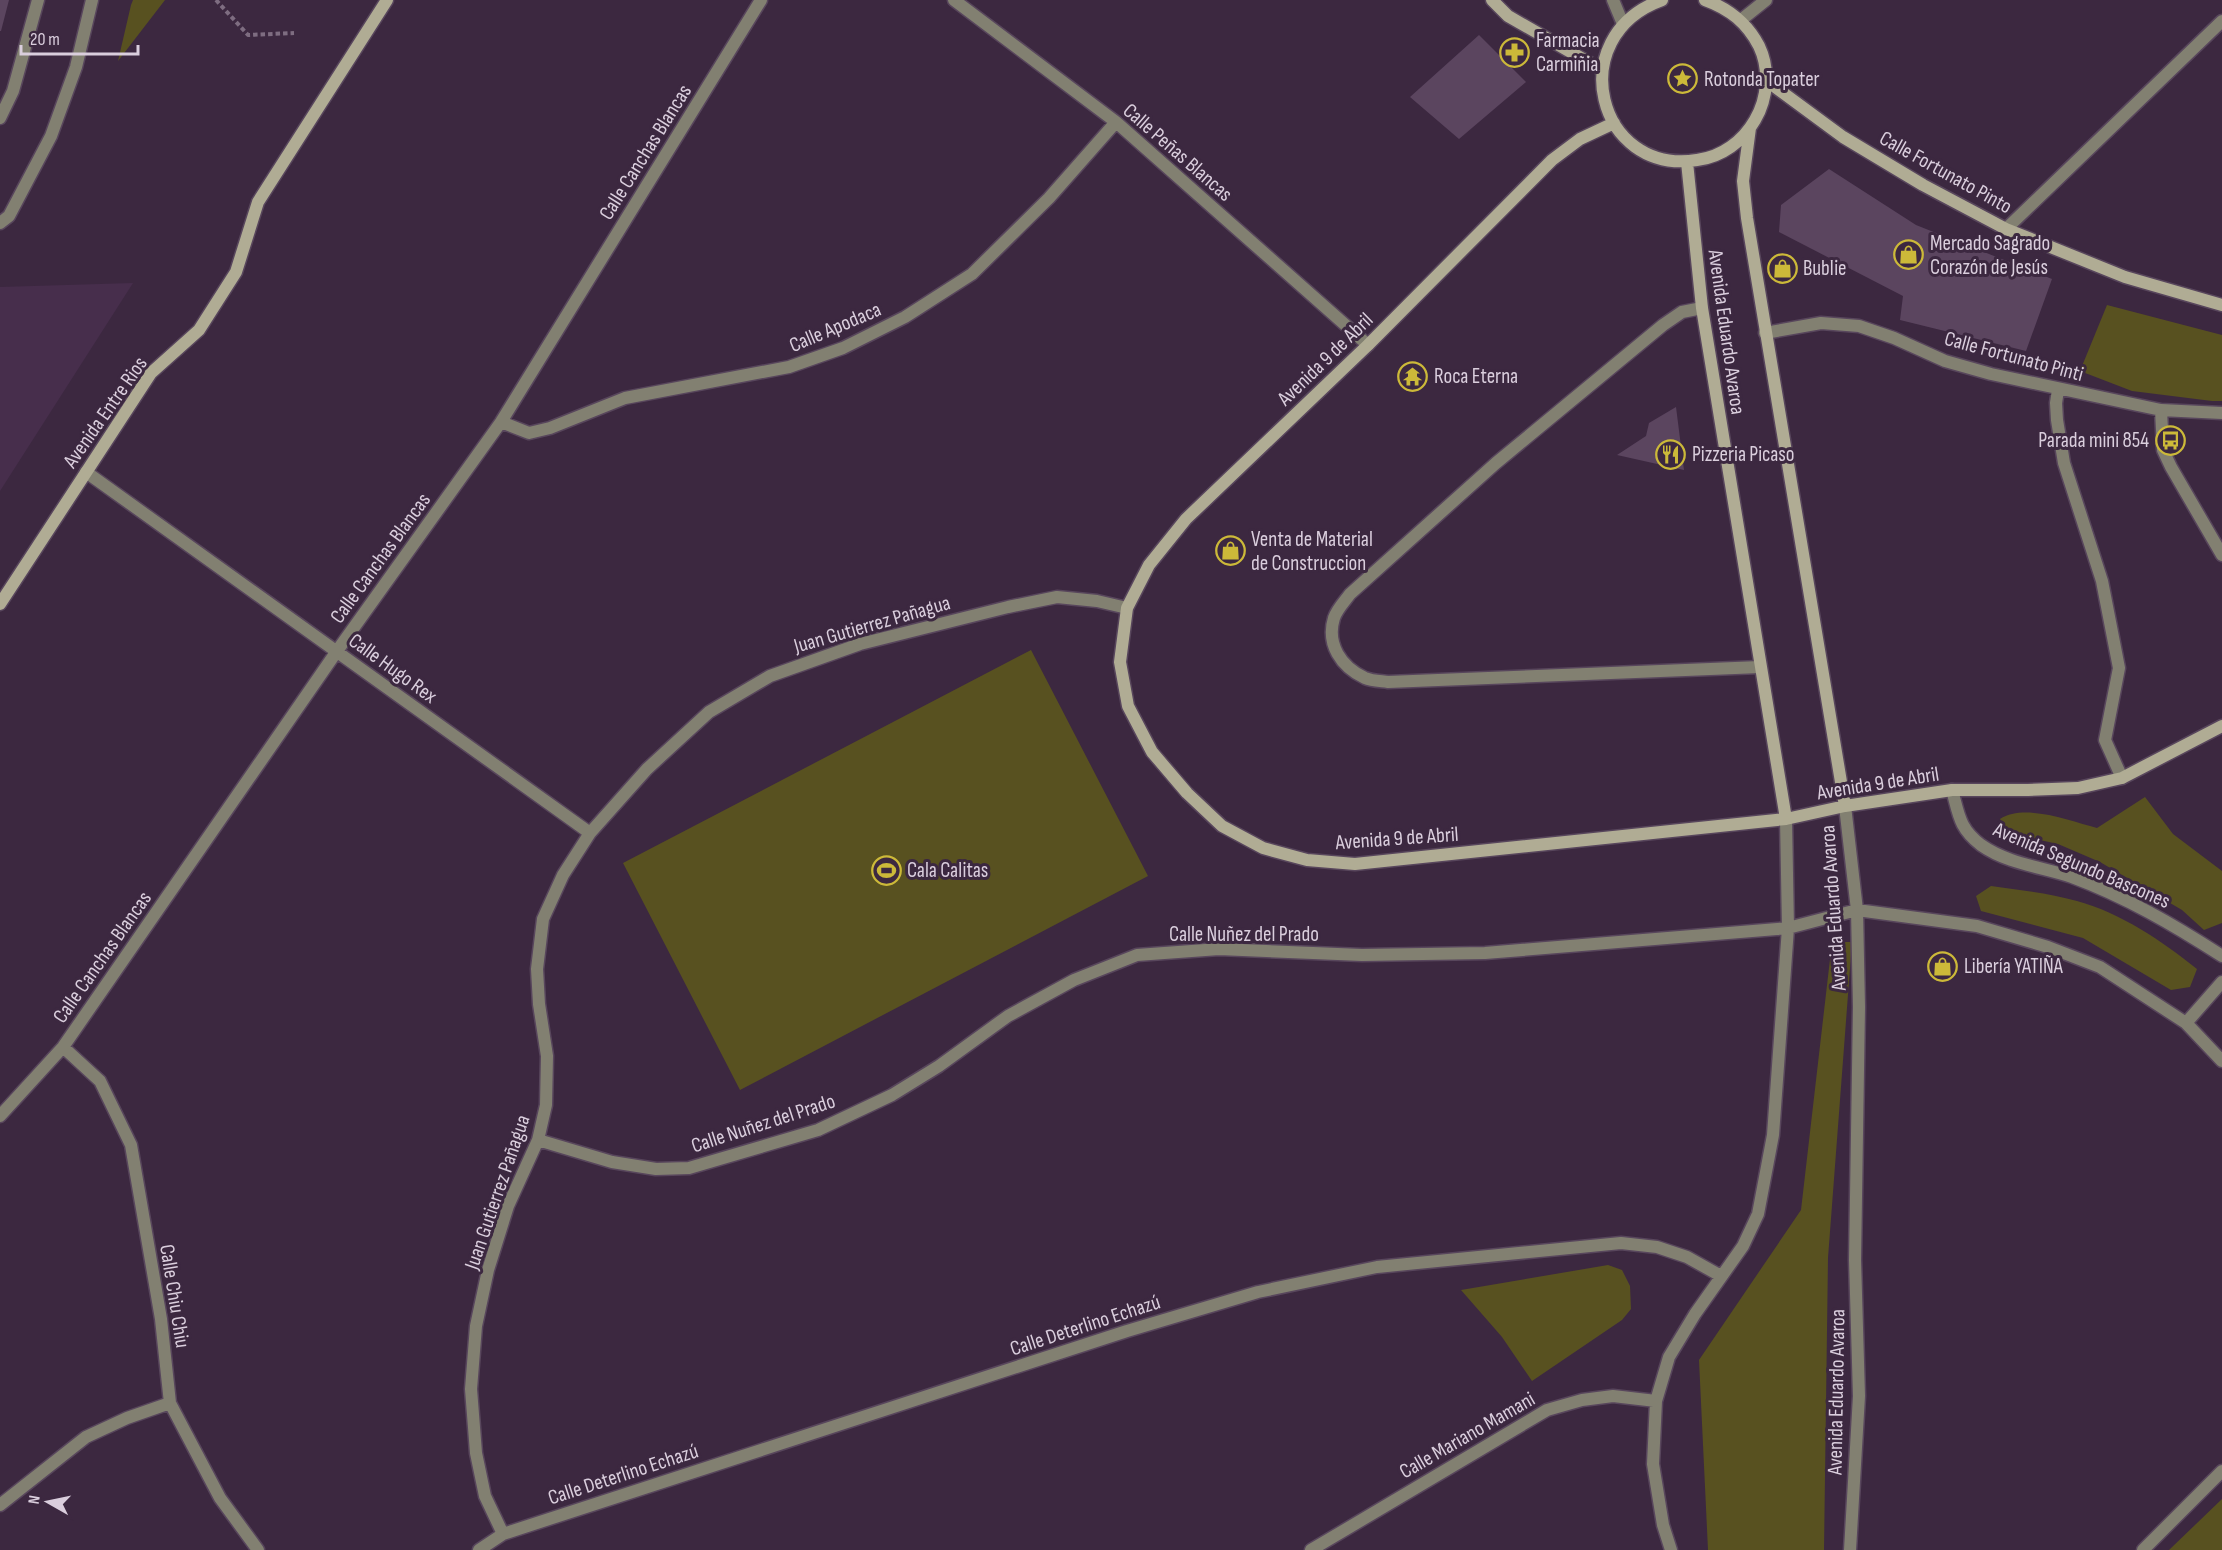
<svg xmlns="http://www.w3.org/2000/svg" width="2222" height="1550" font-family="'Sofia Sans Condensed',sans-serif">
<rect width="100%" height="100%" fill="#3c2840"/>
<!-- built -->
<path fill="#472e4c" d="M133,283L0,491V287Z"/>
<!-- green -->
<path fill="#585120" d="M133,0H165L118,61L131,5Z
M2107,305L2222,335V401H2212L2132,391L2080,371Z
M1031,650L1148,876L740,1090L623,863Z
M2145,797L2173,834L2222,871V923L2204,930L2182,910L2100,862L2058,844L2009,833L2000,819C2025,803 2070,821 2097,828Z
M1991,886C2020,890 2049,893 2077,901C2121,913 2162,941 2197,969L2190,987L2171,990L2083,938L1981,911L1976,896Z
M1832,942H1852L1828,1258L1824,1550H1708L1699,1360L1801,1210Z
M1608,1265L1622,1270L1630,1286L1631,1309L1622,1320L1532,1381L1502,1337L1461,1290Z
M2222,1499V1550H2169Z"/>
<!-- building -->
<path fill="#5b455f" d="M0,0H9L1,31H0Z
M1479,35L1526,82L1459,139L1410,97Z
M1829,169L1916,225L2052,279L2026,351L1900,320L1903,296L1779,232L1781,205Z
M1676,407L1684,470L1617,455L1646,436L1649,423Z"/>
<g fill="none" stroke-linecap="round" stroke-linejoin="round">
<defs>
<path id="service" d="M0,118L13,91L38,0
M0,223L9,216L51,136L76,67L92,0
M2006,229L2222,21"/>
<path id="minor" d="M954,0L1116,122L1368,345
M1741,20L1766,0
M1702,308L1682,312L1663,325L1496,463L1350,594C1345,601 1337,609 1334,618C1326,644 1341,667 1365,678C1372,681 1381,681 1388,682L1760,667
M1765,333L1821,323L1859,326L1894,338L1945,361L1991,374L2161,410L2222,413
M2058,390L2056,403L2057,420L2064,463L2102,581L2119,668L2105,740L2122,778
M2161,410L2163,450L2171,467L2222,555
M501,422L529,433L550,428L625,398L789,367L843,348L905,317L972,274L1049,198L1116,122
M86,472L590,833
M1952,790C1959,815 1959,828 1981,845C2008,864 2042,867 2072,877C2126,897 2174,925 2222,956
M1845,806L1857,910L1859,1007L1855,1260L1859,1396L1850,1550
M2186,1023L2222,982
M63,1047L100,1081L131,1145L161,1319L170,1403L220,1498L258,1550
M0,1116L63,1047L337,651L501,422L761,0
M538,1140L612,1162L656,1169L689,1168L818,1130L892,1095L939,1066L1008,1016L1074,980L1137,955L1219,949L1362,955L1485,953L1788,928L1857,910L1977,926L2048,947L2100,967L2186,1023L2222,1061
M0,1505L86,1437L127,1418L170,1403
M503,1534L485,1496L476,1453L471,1389L476,1326L488,1270L508,1206L538,1140L546,1105L547,1056L539,1004L537,969L543,919L563,875L590,833L647,769L709,712L770,676L860,644L1008,607L1057,597L1097,601L1127,608
M479,1550L503,1534L1127,1331L1258,1292L1377,1267L1621,1243L1657,1247L1687,1257L1721,1276
M1311,1550L1547,1410L1582,1400L1613,1396L1656,1401
M1671,1550L1663,1525L1653,1464L1656,1401L1669,1357L1695,1314L1743,1246L1758,1214L1773,1135L1788,928L1786,819
M2143,1550L2222,1471"/>
<path id="tertiary" d="M1613,0L1623,24"/>
<path id="secondary" d="M1492,0L1508,16L1602,70
M1662,0C1562,36 1597,176 1697,160C1722,157 1743,141 1755,120C1768,98 1770,69 1759,46C1747,23 1730,9 1705,0
M1767,81L1843,137L1923,185L2006,229L2125,277L2222,305
M1614,123L1580,139L1552,160L1368,345L1186,519L1149,565L1127,608L1120,662L1128,706L1152,752L1187,793L1222,826L1263,848L1307,860L1355,864L1786,819L1845,806L1952,790H2028L2078,788L2122,778L2222,726
M1750,128L1743,181L1747,218L1845,806
M1687,162L1702,308L1786,819
M0,604L151,373L199,330L236,272L258,202L387,0"/>
</defs>
<!-- service casing -->
<use href="#service" stroke="#58465c" stroke-width="15"/>
<!-- minor casing -->
<use href="#minor" stroke="#58465c" stroke-width="15"/>
<!-- tertiary casing -->
<use href="#tertiary" stroke="#58465c" stroke-width="15"/>
<!-- secondary casing -->
<use href="#secondary" stroke="#58465c" stroke-width="15"/>
<!-- path -->
<path stroke="#7e6d81" stroke-width="4" stroke-dasharray="4.5 3" stroke-linecap="butt" d="M216,0L248,35L294,33"/>
<!-- service -->
<use href="#service" stroke="#828071" stroke-width="12"/>
<!-- minor -->
<use href="#minor" stroke="#828071" stroke-width="12"/>
<!-- tertiary -->
<use href="#tertiary" stroke="#828071" stroke-width="12"/>
<!-- secondary -->
<use href="#secondary" stroke="#b0ac94" stroke-width="12"/>
</g>
<!-- icons -->
<defs>
<symbol id="pharmacy-ring" viewBox="-11 -11 22 22"><circle r="9.5" fill="#3c2840" stroke="#ccb939" stroke-width="1.5"/><path d="M-2-6h4v4h4v4h-4v4h-4v-4h-4v-4h4Z" fill="#ccb939"/></symbol>
<symbol id="sight-ring" viewBox="-11 -11 22 22"><circle r="9.5" fill="#3c2840" stroke="#ccb939" stroke-width="1.5"/><path d="M0-6L1.8-2.2L6-1.7L2.9 1.2L3.7 5.4L0 3.3L-3.7 5.4L-2.9 1.2L-6-1.7L-1.8-2.2Z" fill="#ccb939"/></symbol>
<symbol id="shop-ring" viewBox="-11 -11 22 22"><circle r="9.5" fill="#3c2840" stroke="#ccb939" stroke-width="1.5"/><path d="M-5-2.5h2.3a2.7 3.5 0 0 1 5.4 0H5L5.5 6h-11ZM-1.5-2.5h3a1.5 2.3 0 0 0-3 0Z" fill="#ccb939"/></symbol>
<symbol id="temple-ring" viewBox="-11 -11 22 22"><circle r="9.5" fill="#3c2840" stroke="#ccb939" stroke-width="1.5"/><path d="M0-6L5-2H3V0L6.5 2.5H4V6H1.5V3h-3V6H-4V2.5H-6.5L-3 0V-2H-5Z" fill="#ccb939"/></symbol>
<symbol id="bus-ring" viewBox="-11 -11 22 22"><circle r="9.5" fill="#3c2840" stroke="#ccb939" stroke-width="1.5"/><path d="M-5-6H5V4H4V6H2V4H-2V6H-4V4H-5ZM-3.5-4V0h7V-4ZM-3.5 1.2v1.5H-2V1.2ZM2 1.2v1.5H3.5V1.2Z" fill="#ccb939"/></symbol>
<symbol id="restaurant-ring" viewBox="-11 -11 22 22"><circle r="9.5" fill="#3c2840" stroke="#ccb939" stroke-width="1.5"/><path d="M-5-6h1v4h1v-4h1v4h1v-4h1v5L-1.5 .5V6h-2V.5L-5-1ZM5-6V6H3V1.5H1.5Q1.5-4 5-6Z" fill="#ccb939"/></symbol>
<symbol id="stadium-ring" viewBox="-11 -11 22 22"><circle r="9.5" fill="#3c2840" stroke="#ccb939" stroke-width="1.5"/><path d="M0-5a6.5 5 0 1 0 0 10a6.5 5 0 1 0 0-10ZM-3.5-1.8h7v3.6h-7Z" fill="#ccb939"/></symbol>
</defs>
<g fill-rule="evenodd">
<use href="#pharmacy-ring" x="1498" y="36" width="33" height="33"/>
<use href="#sight-ring" x="1666" y="62" width="33" height="33"/>
<use href="#shop-ring" x="1892" y="238" width="33" height="33"/>
<use href="#shop-ring" x="1766" y="252" width="33" height="33"/>
<use href="#temple-ring" x="1396" y="360" width="33" height="33"/>
<use href="#bus-ring" x="2154" y="424" width="33" height="33"/>
<use href="#restaurant-ring" x="1654" y="438" width="33" height="33"/>
<use href="#shop-ring" x="1214" y="534" width="33" height="33"/>
<use href="#stadium-ring" x="870" y="854" width="33" height="33"/>
<use href="#shop-ring" x="1926" y="950" width="33" height="33"/>
</g>
<g text-anchor="middle" stroke-width="6" stroke-linejoin="round" paint-order="stroke">
<!-- poi labels -->
<g font-size="21" fill="#dacedd" stroke="#3c2840" text-anchor="start">
<text x="1536" y="47">Farmacia<tspan x="1536" dy="24">Carmiñia</tspan></text>
<text x="1704" y="86">Rotonda Topater</text>
<text x="1930" y="250">Mercado Sagrado<tspan x="1930" dy="24">Corazón de Jesús</tspan></text>
<text x="1803" y="275">Bublie</text>
<text x="1434" y="383">Roca Eterna</text>
<text x="2149" y="447" text-anchor="end">Parada mini 854</text>
<text x="1692" y="461">Pizzeria Picaso</text>
<text x="1251" y="546">Venta de Material<tspan x="1251" dy="24">de Construccion</tspan></text>
<text x="907" y="877">Cala Calitas</text>
<text x="1964" y="973">Libería YATIÑA</text>
</g>
<!-- street labels -->
<g font-size="21" fill="#dacedd" stroke="#3c2840">
<text transform="translate(645 152) rotate(-58)" y="7">Calle Canchas Blancas</text>
<text transform="translate(1178 152) rotate(41)" y="7">Calle Peñas Blancas</text>
<text transform="translate(1946 172) rotate(29)" y="7">Calle Fortunato Pinto</text>
<text transform="translate(835 327) rotate(-23)" y="7">Calle Apodaca</text>
<text transform="translate(1727 332) rotate(82)" y="7">Avenida Eduardo Avaroa</text>
<text transform="translate(2014 356) rotate(15)" y="7">Calle Fortunato Pinti</text>
<text transform="translate(1325 359) rotate(-44)" y="7">Avenida 9 de Abril</text>
<text transform="translate(105 412) rotate(-55)" y="7">Avenida Entre Rios</text>
<text transform="translate(380 558) rotate(-54)" y="7">Calle Canchas Blancas</text>
<text transform="translate(872 624) rotate(-16)" y="7">Juan Gutierrez Pañagua</text>
<text transform="translate(393 668) rotate(36)" y="7">Calle Hugo Rex</text>
<text transform="translate(1878 783) rotate(-9)" y="7">Avenida 9 de Abril</text>
<text transform="translate(1397 838) rotate(-4)" y="7">Avenida 9 de Abril</text>
<text transform="translate(2082 865) rotate(23)" y="7">Avenida Segundo Bascones</text>
<text transform="translate(1833 908) rotate(-94)" y="7">Avenida Eduardo Avaroa</text>
<text x="1244" y="941">Calle Nuñez del Prado</text>
<text transform="translate(102 957) rotate(-55)" y="7">Calle Canchas Blancas</text>
<text transform="translate(763 1123) rotate(-18)" y="7">Calle Nuñez del Prado</text>
<text transform="translate(497 1192) rotate(-71)" y="7">Juan Gutierrez Pañagua</text>
<text transform="translate(175 1296) rotate(81)" y="7">Calle Chiu Chiu</text>
<text transform="translate(1085 1325) rotate(-18)" y="7">Calle Deterlino Echazú</text>
<text transform="translate(1836 1392) rotate(-89)" y="7">Avenida Eduardo Avaroa</text>
<text transform="translate(1467 1435) rotate(-30)" y="7">Calle Mariano Mamani</text>
<text transform="translate(623 1474) rotate(-18)" y="7">Calle Deterlino Echazú</text>
</g>
</g>
<!-- north arrow -->
<g transform="translate(48 1502) rotate(279)" stroke="#3c2840" stroke-width="4.5" paint-order="stroke">
<path d="M0-4.5L10 22L0 15L-10 22Z" fill="#dacedd"/>
<text y="-9" font-size="16" font-weight="bold" text-anchor="middle" fill="#dacedd">N</text>
</g>
<!-- scale -->
<path d="M21 45v9h117v-9" fill="none" stroke="#dacedd" stroke-width="3"/>
<text x="30" y="45" font-size="18" fill="#dacedd" stroke="#3c2840" stroke-width="4.5" paint-order="stroke">20 m</text>
</svg>
